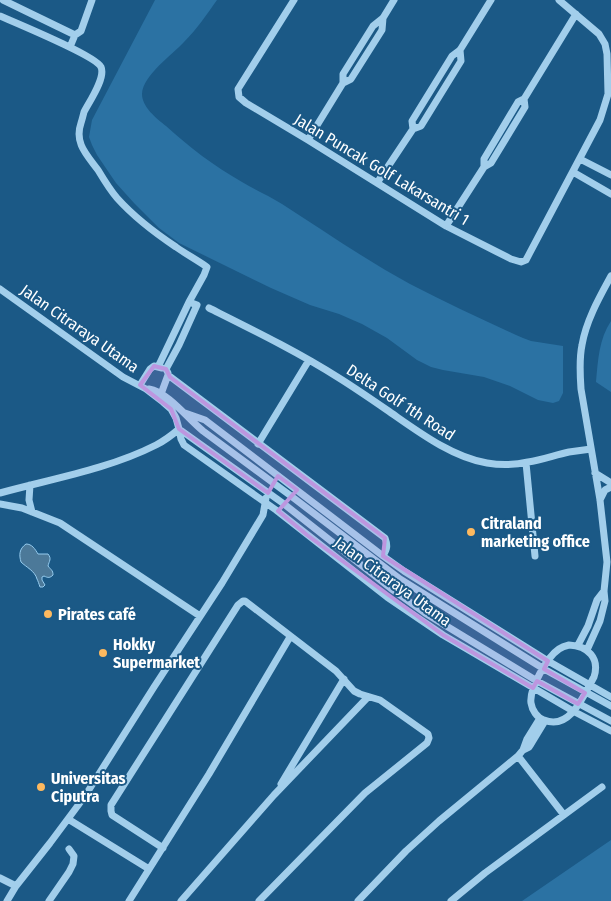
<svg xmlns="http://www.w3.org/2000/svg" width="611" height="901" font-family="'Fira Sans Condensed',sans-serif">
<rect width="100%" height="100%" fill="#1b5986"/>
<!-- green -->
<path fill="#2b72a3" d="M155,0H217C207,14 197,29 184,42C172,55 143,75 142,94C142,107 156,118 166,126C189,147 214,166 242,182C255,190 269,196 282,204C324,231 366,260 410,284C447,303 485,321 523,338L531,341L563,346V393L559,401L553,403L538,400L510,386L484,377L443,370L431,367L417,360L387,338L362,324L339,314L310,305L271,288L179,243L159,228L134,203L116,183L97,155L92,145L89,137L92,120Z
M611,321V392L596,382C598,360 599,339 611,321Z
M611,840V901H522Z"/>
<!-- water -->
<path fill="#4c7999" stroke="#95cbee" d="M26,544C32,544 35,549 38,554H48C52,559 49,561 48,566C51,570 53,570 53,575C50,578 48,578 44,576L42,577V580L45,585L43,587H40C39,584 38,581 37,579C35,571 26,567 21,562C19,555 19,549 26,544Z"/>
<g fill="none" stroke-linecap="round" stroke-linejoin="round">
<!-- minor -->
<path stroke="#a2ceeb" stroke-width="7" d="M3,0L75,35
M294,0L238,89L239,97L246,103L308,140L446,226L511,259L521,262L526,260L600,120L608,94L607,54L605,44L599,34L559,0
M0,16C16,23 96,56 101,67C106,78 89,102 84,112C83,116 82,120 81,123C74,143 87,155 98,170C104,180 110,190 117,198C134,217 155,233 176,247C186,254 197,260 207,267L204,275L189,302L158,367
M70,47L75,35L81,31L92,0
M343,83L351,79L382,30L383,18
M413,129L412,121L452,56L460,50L491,0
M308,140L343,83V74L373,26L383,18L394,0
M580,159L611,175
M484,167L491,163L525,107L524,99
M573,172L611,194
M377,183L413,129L421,126L461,61L460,50
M446,226L484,167V159L518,102L524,99L576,14
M0,289L123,377L146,389L163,402L171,409L176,418L179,429L284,504L393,590L425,613L537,681L611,721
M209,308C253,330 298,352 339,378C355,388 371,399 387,410C416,430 451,457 487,463C499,465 515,465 528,462C542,460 555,455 569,452C576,451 584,450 591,449
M168,375L385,538C388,546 387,549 383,556
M140,385L150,369L154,366L162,368
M149,389C168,392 188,419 203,431L291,496L400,579L544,669L611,706
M161,394L168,375V373L166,369L179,345L197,305L189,302
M185,413L205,420L383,556L404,571L548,661L611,697
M258,444L309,360
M526,463L535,556
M595,473L611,483
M30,485L29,500L32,512
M0,493C51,479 109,469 156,445C164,441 172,435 179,429L181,439L184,445L276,510L387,597L443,635L573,711L611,731
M600,500L605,490L611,487
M0,504L22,508L60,523L200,616
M569,645C588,646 600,658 594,677C584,695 570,731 544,720C537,718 532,710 531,703C529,689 547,657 559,649C562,647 565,646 569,645Z
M578,645L588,626L597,600L604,591
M587,650L600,621L605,601L604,591L607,562L600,500L581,389C580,375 579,359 582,345C586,321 599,298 611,276
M523,750L527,739L540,718
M518,756L564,815
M281,784L344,679
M68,819L149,869
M163,848L112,815L111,811V805L238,605L243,601H245L336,671L354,691L360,694L380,700L428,734L429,738L427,743L365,793L259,901
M0,878L16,886
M7,901L16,886L50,843L85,796L154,687L222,583L263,515L266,498
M49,901L69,872L73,864L74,856L69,849
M129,901L209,774L290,637
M181,901L274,795L368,697
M358,901L406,851L439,821L518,756L523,750L529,747L531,744L545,721
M451,901L485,873L602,787"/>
</g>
<!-- marked area -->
<path fill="#bd96df" fill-opacity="0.2" stroke="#bd96df" stroke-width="4" stroke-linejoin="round" d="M154,366L166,369L170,377L385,538L383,556L548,661L544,669L585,693L578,704L537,681L533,688L443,635L307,535L278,511L297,490L278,476L268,493L179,429L171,409L140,385Z"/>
<!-- markers -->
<g fill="#fdb95f" stroke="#1b5986" stroke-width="2">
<circle cx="471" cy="532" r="5"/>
<circle cx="48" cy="614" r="5"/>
<circle cx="103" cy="653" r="5"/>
<circle cx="41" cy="787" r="5"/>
</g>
<g text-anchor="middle" stroke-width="4" stroke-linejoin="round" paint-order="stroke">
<!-- street labels -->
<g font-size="16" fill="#fff" stroke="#1b5986">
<text transform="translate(382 169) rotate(31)" y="6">Jalan Puncak Golf Lakarsantri 1</text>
<text transform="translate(80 328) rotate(35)" y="6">Jalan Citraraya Utama</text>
<text transform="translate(401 402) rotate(33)" y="6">Delta Golf 1th Road</text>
<text transform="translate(393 581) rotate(36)" y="6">Jalan Citraraya Utama</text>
</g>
<!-- poi labels -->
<g font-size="16" font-weight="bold" fill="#fff" stroke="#1b5986" text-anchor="start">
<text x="481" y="529">Citraland<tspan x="481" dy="18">marketing office</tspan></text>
<text x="58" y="620">Pirates café</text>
<text x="113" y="650">Hokky<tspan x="113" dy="18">Supermarket</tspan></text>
<text x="51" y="784">Universitas<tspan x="51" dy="18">Ciputra</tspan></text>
</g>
</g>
</svg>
